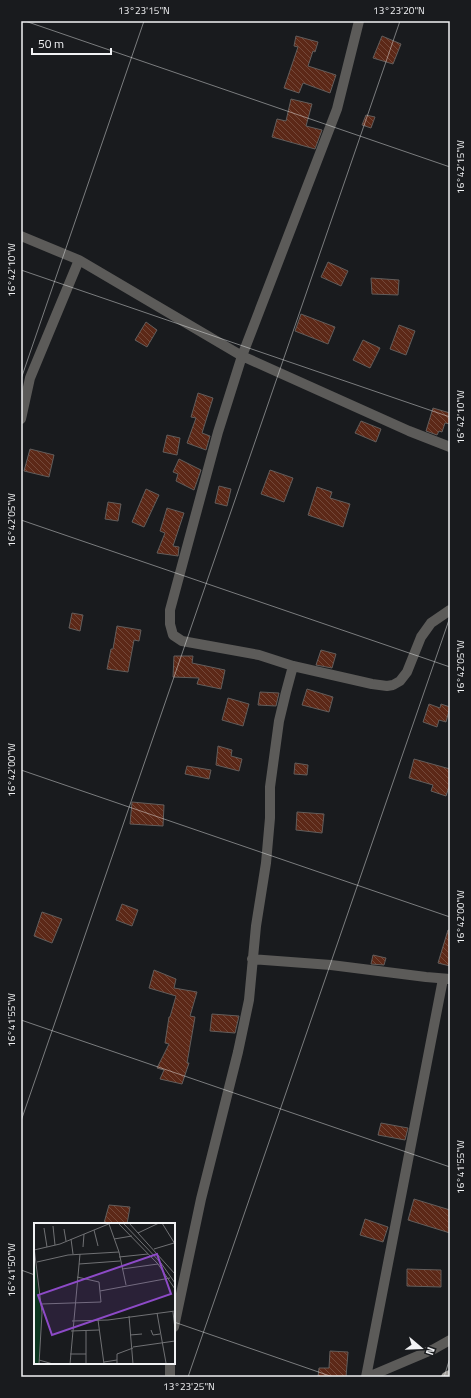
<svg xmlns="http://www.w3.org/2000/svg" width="471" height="1398" font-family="'Titillium Web',sans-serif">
<defs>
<pattern id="building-back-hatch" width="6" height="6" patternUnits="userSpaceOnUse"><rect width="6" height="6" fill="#5c2817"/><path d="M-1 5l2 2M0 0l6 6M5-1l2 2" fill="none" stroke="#744839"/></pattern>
</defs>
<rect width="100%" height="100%" fill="#191b1e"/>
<!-- building -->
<path fill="url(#building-back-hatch)" stroke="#625d5b" d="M296,36L318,42L315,52L313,51L308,66L336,75L330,93L303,83L299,93L284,88L298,47L294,46Z
M382,36L401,44L393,64L373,58Z
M291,99L312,104L306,126L322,130L315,149L272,137L277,119L286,121Z
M366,115L375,117L371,128L362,125Z
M328,262L348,271L341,286L321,277Z
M371,278L399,280L398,295L372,294Z
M301,314L335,327L328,344L295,331Z
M146,322L157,330L147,347L135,340Z
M399,325L415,331L406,355L390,349Z
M363,340L380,348L370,368L353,360Z
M198,393L213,398L202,433L210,436L206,450L187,443L196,418L191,417Z
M433,408L450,413V424L445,423L442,432L439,431L437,435L426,431Z
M361,421L381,429L376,442L355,433Z
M167,435L180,438L177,455L163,452Z
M30,449L54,455L49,477L24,471Z
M179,459L201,470L194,490L176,481L178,474L173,472Z
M270,470L293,478L284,502L261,494Z
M219,486L231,489L227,506L215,503Z
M317,487L332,492L330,498L350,504L343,527L308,515Z
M146,489L159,495L144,527L132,522Z
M108,502L121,504L118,521L105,519Z
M167,508L184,513L173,546L179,547L178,556L157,553L165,533L160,531Z
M72,613L83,615L80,631L69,628Z
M117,626L141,630L139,641L134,640L128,672L107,669L111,649H113Z
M321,650L336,654L332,668L316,665Z
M174,656H193L192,663L225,670L221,689L197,684L199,678L173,677Z
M307,689L333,697L329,712L302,705Z
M260,692L279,693L276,706L258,705Z
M228,698L249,704L243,726L222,720Z
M429,704L440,708L441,704L450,707L446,722L439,720L437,727L423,722Z
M218,746L232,750L231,756L242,759L239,771L216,765Z
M414,759L450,769V784L446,796L431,791L433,785L409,778Z
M295,763L308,765L307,775L294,774Z
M187,766L211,770L209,779L185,774Z
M132,802L164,805L163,826L130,824Z
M297,812L324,814L322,833L296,830Z
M122,904L138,910L132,926L116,920Z
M42,912L62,919L52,943L34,936Z
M448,930H450V966L438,963Z
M373,955L386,958L384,965L371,964Z
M154,970L176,979L174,988L197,992L190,1016L195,1017L187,1063H189L182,1084L160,1079L164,1070L157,1068L169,1044L165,1043L169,1017H170L176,996L149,988Z
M212,1014L239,1016L235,1033L210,1031Z
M381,1123L408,1128L405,1140L378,1135Z
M414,1199L450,1210V1233L408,1220Z
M109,1205L130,1207L127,1224L104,1223Z
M365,1219L388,1227L383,1242L360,1235Z
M407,1269L441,1270V1287L407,1286Z
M330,1351L348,1352L346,1377H318L319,1368H329Z"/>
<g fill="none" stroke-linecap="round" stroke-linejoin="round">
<!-- street -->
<path stroke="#5c5b59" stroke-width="10" d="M359,21L337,109L242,356L218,432L170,610V624L173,635L182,641L259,655L293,666L372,684L387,686L393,685L400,681L407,672L421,637L431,623L450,610
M21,236L79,260L242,356L409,431L450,447
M21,419L30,378L79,260
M252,959L331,965L426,977L450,979
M174,1327L201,1199L238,1052L249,1000L256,926L266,863L270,818V787L279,721L286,692L293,666
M170,1377V1363
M366,1377L443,979
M368,1377L434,1349L450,1340"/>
<!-- primary -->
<path stroke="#9f9c99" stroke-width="10" d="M446,1377L450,1375"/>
</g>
<!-- ticks -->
<path fill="none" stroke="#f2f3f5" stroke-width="1" stroke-opacity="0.45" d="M25,21L450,167M21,270L450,417M21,379L144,21M21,520L450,667M21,770L450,917M21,1020L450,1167M21,1121L400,21M21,1270L35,1275M174,1322L333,1377M188,1377L450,617M444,1377L450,1358"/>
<!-- overview -->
<g transform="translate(34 1223)">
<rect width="141" height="141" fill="#191b1e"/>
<path d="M0,32L7,92L5,141H0Z" fill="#0c3620"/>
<path fill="none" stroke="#707174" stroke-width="1" d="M84,0L124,41L141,66M89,0L127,40L141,60M95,0L141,51M128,0L141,21M75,1L85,29L92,62M19,3L21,22M10,5L13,24M30,6L32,18M60,7L64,23M104,10L125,0M37,16L39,31M80,16L98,13M0,24L8,90L5,141M49,24L50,11M120,26L140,20M0,27L26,21L77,0M85,34L114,31M3,39L34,32L85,29M45,41L86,38M88,46L124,41M66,68L136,55M7,81L67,79L65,59L43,54M139,89L141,106M123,90L132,140M95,93L99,141M64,97L70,141M38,98L74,97L141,88M117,107L119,112L126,111M37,108L65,107M52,108V141M96,112L108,111M99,124L141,118M36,131H52M5,137L19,141M70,139L83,137M36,141L46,31M83,141V131L99,125"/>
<path fill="#8d4ac7" fill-opacity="0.15" stroke="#8d4ac7" stroke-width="2" d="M123,31L137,71L18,112L4,72Z"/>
<rect width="141" height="141" fill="none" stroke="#f2f3f5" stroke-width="2"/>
</g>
<!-- border -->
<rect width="471" height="1398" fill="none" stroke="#191b1e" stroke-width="44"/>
<!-- north arrow -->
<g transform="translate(421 1348) rotate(109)" stroke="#191b1e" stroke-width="3" paint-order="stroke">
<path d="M0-3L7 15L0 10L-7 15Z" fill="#f2f3f5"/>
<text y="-6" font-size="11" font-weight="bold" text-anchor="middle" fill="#f2f3f5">N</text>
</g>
<!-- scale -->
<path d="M32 48v6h79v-6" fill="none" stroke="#f2f3f5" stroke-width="2"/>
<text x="38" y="48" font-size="12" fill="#f2f3f5" stroke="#191b1e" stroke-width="3" paint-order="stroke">50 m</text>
<rect x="22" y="22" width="427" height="1354" fill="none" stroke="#f2f3f5" stroke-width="1.5"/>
<g font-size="10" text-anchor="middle" fill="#f2f3f5">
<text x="144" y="14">13°23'15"N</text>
<text x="399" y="14">13°23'20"N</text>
<text transform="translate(460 167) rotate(-90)" y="4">16°42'15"W</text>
<text transform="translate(11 270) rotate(-90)" y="4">16°42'10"W</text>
<text transform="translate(460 417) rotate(-90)" y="4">16°42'10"W</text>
<text transform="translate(11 520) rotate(-90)" y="4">16°42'05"W</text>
<text transform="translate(460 667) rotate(-90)" y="4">16°42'05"W</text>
<text transform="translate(11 770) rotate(-90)" y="4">16°42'00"W</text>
<text transform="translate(460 917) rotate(-90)" y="4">16°42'00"W</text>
<text transform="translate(11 1020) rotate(-90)" y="4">16°41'55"W</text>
<text transform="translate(460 1167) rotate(-90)" y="4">16°41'55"W</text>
<text transform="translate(11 1270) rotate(-90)" y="4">16°41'50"W</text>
<text x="189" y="1390">13°23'25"N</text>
</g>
</svg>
